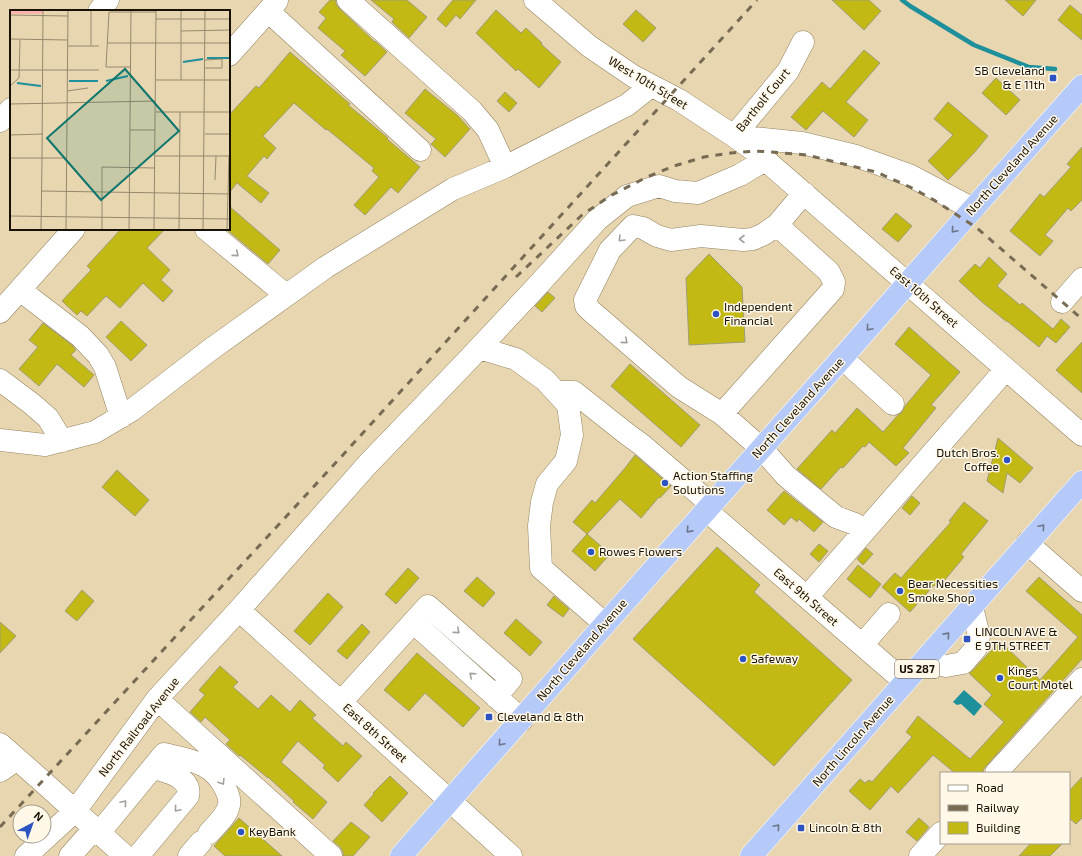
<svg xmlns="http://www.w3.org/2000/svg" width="1082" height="856" font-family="'Exo 2',sans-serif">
<rect width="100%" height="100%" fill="#e8d6b0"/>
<!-- water -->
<path fill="#1d909c" d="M964,690L982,706L974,716L961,704L957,705L953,702Z"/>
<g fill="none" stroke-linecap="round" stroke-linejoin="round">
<!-- stream -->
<path stroke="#1d909c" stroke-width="4.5" d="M902,0L910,6L974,45L1029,67L1055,69"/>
</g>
<!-- building -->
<path fill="#c3b914" stroke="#9f9d77" d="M330,0H336V4L340,9L375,42V41L387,52L365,76L341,55L345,51L318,28L326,18L319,12Z
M371,0H407L427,17L409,38L392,22L394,19Z
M453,0H476L460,19L456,15L446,27L437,19Z
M832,0H869L881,11L864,30Z
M1005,0H1036L1023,16Z
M1070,5L1082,15V40L1058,20Z
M496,10L521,33L526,28L542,43L541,44L561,62L539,88L518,69L516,71L476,33Z
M636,10L656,28L643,42L623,24Z
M864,50L880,63L846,102L868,120L854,137L823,111L806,130L791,117L822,82L830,89Z
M290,52L350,104L348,105L388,138L387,139L420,167L398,193L391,187L365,215L354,205L379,177L372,171L374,168L327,129L326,130L294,103L263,136L276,148L267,159L264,156L247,176L269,193L261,203L237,183L229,193V115L256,86L259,88Z
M996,78L1020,100L1006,115L982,93Z
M425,89L457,115L470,129L445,157L431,144L436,139L405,113Z
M505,92L517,103L509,112L497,101Z
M948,102L988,136L974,153L948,180L928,161L953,135L934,119Z
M1082,147V200L1071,211L1068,208L1045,235L1053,241L1040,256L1010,231L1040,194L1044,197L1071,167L1067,164Z
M229,206L280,250L268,264L226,229H229Z
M896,213L912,226L898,242L882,229Z
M121,229H165L147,248L170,270L161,280L173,291L163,302L143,283L120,308L106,296L87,316L81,311L77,315L62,301L91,270L87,266Z
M709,254L742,287L745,342L689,345L686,278Z
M989,257L1007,274L997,286L1020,305L1022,303L1053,329L1061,319L1070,327L1056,343L1047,336L1039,347L1007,321V322L982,302L959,281L975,264L980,268Z
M548,292L555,298L542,312L535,306Z
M121,321L147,345L131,361L106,337Z
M43,323L72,345L76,350L71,355L94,375L84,387L57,364L39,386L19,369L38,347L29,340Z
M909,327L960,372L931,405L936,408L903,448L909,453L896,466L869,442L865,447L863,446L843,468L841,467L821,489L797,469L832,430L835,433L857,408L883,432L897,416L902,412L905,406L931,375L895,344Z
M1082,342V393L1056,370Z
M630,364L700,425L681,447L611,386Z
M998,438L1033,468L1020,483L1007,473L1003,493L987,481Z
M635,455L671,486L660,498L659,497L641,518L620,499L587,534L573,522L592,500L595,503L625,468Z
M117,470L149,500L135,516L102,487Z
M784,491L823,522L814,532L799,519L797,522L791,517L784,525L767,510Z
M912,496L920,503L910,515L902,508Z
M964,502L988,521L961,554L964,557L938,588L934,585L910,612L882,587L895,573L901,578L951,522L949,521Z
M587,534L610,554L595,571L572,551Z
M819,544L828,551L819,562L810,554Z
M717,547L760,585L754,592L852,680L774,766L633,639Z
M866,548L873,554L863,565L857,559Z
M858,565L881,584L870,598L847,579Z
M408,568L419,578L396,604L385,594Z
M477,577L495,593L483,607L464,591Z
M1039,577L1082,615V659L987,765L983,770L984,773H955L933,755L898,793L891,786L870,810L849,791L860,779L865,783L869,780L872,782L912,737L906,732L918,716L970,759L1004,722L984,704L992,695L969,673L972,671L1000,641L1040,680L1078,637L1026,591Z
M82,590L94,601L77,621L65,611Z
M328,593L343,607L310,645L294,631Z
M554,596L569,609L563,617L547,605Z
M516,619L542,642L530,656L504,633Z
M0,622L16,636L0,653Z
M362,624L370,632L347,659L337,651Z
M417,653L480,708L463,727L425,693L409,711L384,690Z
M220,666L238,682L233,687L258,709L271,695L290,712L300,700L316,715L312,718L343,746L346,742L362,756L338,782L323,768L325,765L298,741L281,762L327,802L313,819L293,802L294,801L268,777V778L240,755L239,756L226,744L230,740L205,717L201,722L190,712L205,695L199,690Z
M390,776L408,793L382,822L364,805L374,794L373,793Z
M1082,777V818L1076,824L1069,818V791Z
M239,818L282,856H225L214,846Z
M919,818L929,827L917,841L906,832Z
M351,822L370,837L353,856H343V852L340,847L333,841Z
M1031,843H1063L1050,856H1019Z"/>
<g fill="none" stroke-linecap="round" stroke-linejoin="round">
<defs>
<path id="minor" d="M348,0L472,111L488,130L505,167
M535,0L589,46L633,76L679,100L734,136L755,151L1082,435
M99,11L108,0
M268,11L420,150
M229,55L277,1
M0,121L11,109
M734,136L788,71L803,42
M735,136L802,143L856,156L909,175L973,209
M804,193L777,225L829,272L834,282L833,289L722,414L762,449L786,476L836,517L855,524L864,531
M206,229L286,295
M20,290L80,336L98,355L105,367L121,417
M1062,302L1082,279
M0,312L74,229
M479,348L516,359L545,380L568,405L572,435L566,461L547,484L542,502L539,526L541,568L605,624
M842,358L893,404
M0,380L32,404L48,418L62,441
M557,392H574L627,434L642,445L712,505
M722,414L679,387L591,311L586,306L585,300L610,250L633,226L643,228L657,236L671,240L701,236L743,240L753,239L764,234L777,225
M0,440L45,445L95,432L132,410L210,350L326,267L453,189L505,167L627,105L651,86
M707,511L905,682
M1027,543L1082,591
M807,597L1006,369
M239,610L511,856
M413,622L522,720
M862,645L889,614
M924,661L946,666L963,663L976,648L979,636L972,607
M157,699L331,856
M341,702L428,606L511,679L496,697
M0,744L42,781L125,856
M0,771L17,759
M996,773L1082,679
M99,833L164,754C190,760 214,762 226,790C228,794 230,800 229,805C227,816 216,825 209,833
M26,856L75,811L157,699L239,610L367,465L468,360L539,284L597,220L627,196L659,186L675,191L698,193L740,175L765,160
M70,856L94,829
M138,856L188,796C192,778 166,771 153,768
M189,856L201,842
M920,856L941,833"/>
<path id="highway" d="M401,856L605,624L842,358L964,219L1082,86
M751,856L1082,482"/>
</defs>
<!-- minor casing -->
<use href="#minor" stroke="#948360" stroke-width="23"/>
<!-- highway casing -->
<use href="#highway" stroke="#fff" stroke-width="23"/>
<!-- minor -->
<use href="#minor" stroke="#fff" stroke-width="22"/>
<!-- highway -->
<use href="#highway" stroke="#b5caf9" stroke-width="22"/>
<!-- rail -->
<path stroke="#776b53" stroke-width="3" stroke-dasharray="7 7" stroke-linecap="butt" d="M516,277L582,215L610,196L647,177L674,166L704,157L731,153L755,151L771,152L807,155L876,172L910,187L934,200L977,228L1082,319
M0,827L341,457L757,0"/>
</g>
<!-- one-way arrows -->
<defs><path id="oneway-chevron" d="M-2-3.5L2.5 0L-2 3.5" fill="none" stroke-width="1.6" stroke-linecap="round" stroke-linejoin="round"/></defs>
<g stroke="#6e778b">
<use href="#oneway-chevron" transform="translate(954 230) rotate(131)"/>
<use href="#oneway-chevron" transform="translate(869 328) rotate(131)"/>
<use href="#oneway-chevron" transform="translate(1042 527) rotate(-49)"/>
<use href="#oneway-chevron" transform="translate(689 530) rotate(132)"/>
<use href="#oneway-chevron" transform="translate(947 635) rotate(-48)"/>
<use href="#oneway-chevron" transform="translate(501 743) rotate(131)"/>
<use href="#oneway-chevron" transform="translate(777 827) rotate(-49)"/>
</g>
<g stroke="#a3a09b">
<use href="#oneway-chevron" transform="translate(621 239) rotate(134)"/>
<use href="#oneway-chevron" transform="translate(742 239) rotate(180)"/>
<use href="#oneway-chevron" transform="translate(236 254) rotate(40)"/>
<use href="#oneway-chevron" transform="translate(625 341) rotate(41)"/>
<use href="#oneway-chevron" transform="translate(457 631) rotate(41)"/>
<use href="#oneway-chevron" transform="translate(472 675) rotate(-138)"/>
<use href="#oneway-chevron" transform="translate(222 782) rotate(58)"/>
<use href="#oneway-chevron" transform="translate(124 803) rotate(-50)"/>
<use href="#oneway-chevron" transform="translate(177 809) rotate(130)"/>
</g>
<!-- markers -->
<g fill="#2d53c2" stroke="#fff8e8" stroke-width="1.5">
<rect x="1049" y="74" width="8" height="8" rx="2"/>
<circle cx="716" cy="314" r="4"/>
<circle cx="1007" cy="460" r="4"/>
<circle cx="665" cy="483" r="4"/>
<circle cx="591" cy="552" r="4"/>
<circle cx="900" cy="591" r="4"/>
<rect x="963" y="635" width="8" height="8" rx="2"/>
<circle cx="743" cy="659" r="4"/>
<circle cx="1000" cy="678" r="4"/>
<rect x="485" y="713" width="8" height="8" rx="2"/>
<rect x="797" y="824" width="8" height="8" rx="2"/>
<circle cx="241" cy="832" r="4"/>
</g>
<g text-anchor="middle" stroke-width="3" stroke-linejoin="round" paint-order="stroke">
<!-- shield labels -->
<rect fill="#fff8e8" stroke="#5d5749" stroke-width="1" x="895" y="660" width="44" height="18" rx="3"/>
<g font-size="11" font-weight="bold" fill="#181205">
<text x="917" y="673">US 287</text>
</g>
<!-- poi labels -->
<g font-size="12" fill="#181205" stroke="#fff8e8" text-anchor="start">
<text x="1045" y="75" text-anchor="end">SB Cleveland<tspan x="1045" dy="14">&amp; E 11th</tspan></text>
<text x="724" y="311">Independent<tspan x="724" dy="14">Financial</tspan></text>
<text x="999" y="457" text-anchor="end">Dutch Bros.<tspan x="999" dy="14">Coffee</tspan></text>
<text x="673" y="480">Action Staffing<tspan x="673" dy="14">Solutions</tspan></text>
<text x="599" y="556">Rowes Flowers</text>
<text x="908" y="588">Bear Necessities<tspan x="908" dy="14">Smoke Shop</tspan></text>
<text x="975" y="636">LINCOLN AVE &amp;<tspan x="975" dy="14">E 9TH STREET</tspan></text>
<text x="751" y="663">Safeway</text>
<text x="1008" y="675">Kings<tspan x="1008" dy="14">Court Motel</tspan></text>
<text x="497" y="721">Cleveland &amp; 8th</text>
<text x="809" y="832">Lincoln &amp; 8th</text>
<text x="249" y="836">KeyBank</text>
</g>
<!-- street labels -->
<g font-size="12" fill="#181205" stroke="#fff8e8">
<text transform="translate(648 83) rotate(31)" y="4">West 10th Street</text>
<text transform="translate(763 100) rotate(-51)" y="4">Bartholf Court</text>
<text transform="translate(1012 165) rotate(-48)" y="4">North Cleveland Avenue</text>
<text transform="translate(924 297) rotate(41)" y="4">East 10th Street</text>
<text transform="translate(798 408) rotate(-48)" y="4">North Cleveland Avenue</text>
<text transform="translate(806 597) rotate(41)" y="4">East 9th Street</text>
<text transform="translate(582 650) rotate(-49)" y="4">North Cleveland Avenue</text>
<text transform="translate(139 727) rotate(-52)" y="4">North Railroad Avenue</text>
<text transform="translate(375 733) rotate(42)" y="4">East 8th Street</text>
<text transform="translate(853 741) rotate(-49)" y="4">North Lincoln Avenue</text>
</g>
</g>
<!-- overview -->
<g transform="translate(10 10)">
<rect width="220" height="220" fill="#e8d6b0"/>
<path d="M0,0H32V4H0Z" fill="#fcb4ad"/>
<path fill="none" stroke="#1d909c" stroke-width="2" d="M197,48H220M173,52L193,49M59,71H88M96,71L118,66M7,73L31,76"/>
<path fill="none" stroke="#95886c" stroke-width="1" d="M0,5L58,6M146,9H220M171,21L220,20M0,29L58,30M97,33H220M81,35V0M58,36H89M195,50L212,49V58H195M121,57H96L99,2H146M0,60H89M146,70H220M171,70V0M0,76L9,68L10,30M57,81L78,78M0,94L146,91M146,102H220M120,120H145M195,124H220M0,125L33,124M145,146H220M0,148H56M32,148L33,0M205,170L206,146M31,181L220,184M0,206L220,209M31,220L32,148M56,220L58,0M92,220V157L145,158M119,220L121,0M144,220L146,0M169,220L170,102M193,220L195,0M217,220L219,146"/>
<path fill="#0f766e" fill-opacity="0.15" stroke="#0f766e" stroke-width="2" d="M115,59L169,121L91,190L37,128Z"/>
<rect width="220" height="220" fill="none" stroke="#181205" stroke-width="2"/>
</g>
<!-- legend -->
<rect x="940" y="772" width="130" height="72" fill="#fff8e8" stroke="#a39c8d"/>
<rect x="948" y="785" width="20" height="6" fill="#ffffff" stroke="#a39c8d"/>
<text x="976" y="792" font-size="12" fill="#181205">Road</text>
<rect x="948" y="805" width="20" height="6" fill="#776b53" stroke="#a39c8d"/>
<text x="976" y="812" font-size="12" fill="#181205">Railway</text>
<rect x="948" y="822" width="20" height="12" fill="#c3b914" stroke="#a39c8d"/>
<text x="976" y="832" font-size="12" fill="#181205">Building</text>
<!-- north arrow -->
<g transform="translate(32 824) rotate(41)"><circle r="19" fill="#fff8e8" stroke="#a39c8d"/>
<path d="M0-3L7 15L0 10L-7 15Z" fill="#2d53c2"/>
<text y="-6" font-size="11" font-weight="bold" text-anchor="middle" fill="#181205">N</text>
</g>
</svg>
